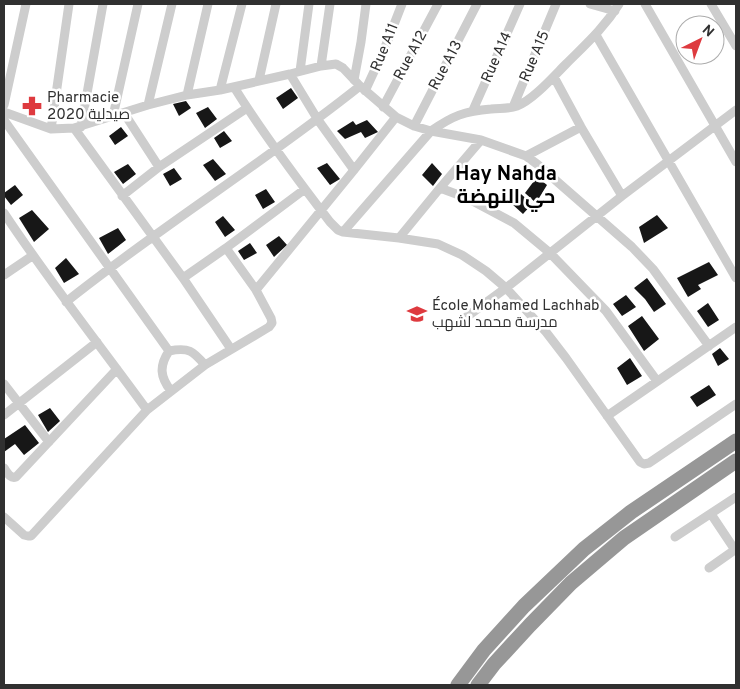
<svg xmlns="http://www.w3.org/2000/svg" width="740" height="689" font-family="Overpass,Cairo,sans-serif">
<rect width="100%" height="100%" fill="#fff"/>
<!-- building -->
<path fill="#171717" d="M291,88L298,98L283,109L276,98Z
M186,101L191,108L179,116L173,104Z
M208,107L217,119L205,128L196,113Z
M367,120L378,132L365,138L361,132L345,139L337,131L353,121L356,125Z
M121,127L128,136L115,145L109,136Z
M224,131L232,141L220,148L214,138Z
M213,159L226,174L215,181L203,165Z
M327,163L340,179L330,185L317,168Z
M432,163L442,174L433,186L422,175Z
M128,164L136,174L123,184L114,172Z
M174,168L182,179L170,186L163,174Z
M537,177L547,185L536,203L525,193Z
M15,185L23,195L11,205L4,196V193Z
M266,189L275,202L263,209L255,195Z
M521,194L532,204L523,214L512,204Z
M32,210L49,229L34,242L19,218Z
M657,215L668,228L644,243L639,227Z
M223,216L235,230L225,237L215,222Z
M118,228L126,240L108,254L99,238Z
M279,236L287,245L274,257L266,245Z
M250,243L257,253L244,260L238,251Z
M66,258L79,274L64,283L55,268Z
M709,262L718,275L698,285L701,289L688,297L677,278Z
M647,278L666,304L654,312L645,299L634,288Z
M626,295L636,307L622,316L613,304Z
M708,303L719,320L708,327L697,311Z
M642,316L659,339L644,351L628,326Z
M720,348L729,359L718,366L712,354Z
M630,358L642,376L627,385L617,368Z
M709,385L716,395L697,407L690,397Z
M50,408L60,421L48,432L38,415Z
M25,425L39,443L24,455L15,444L4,452V439Z"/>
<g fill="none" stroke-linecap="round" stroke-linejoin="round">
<!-- street -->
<path stroke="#cdcdcd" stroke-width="9" d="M590,4L615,11
M645,4L736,162
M711,4L736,46
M596,35L736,278
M321,66L330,4
M300,71L309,4
M290,74L318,120L354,170
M554,77L581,127L622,196
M259,80L276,4
M354,80L361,42L366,4
M234,87C263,134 297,179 330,222L338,230L343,232L399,238L438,244L462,255L486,271L506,288L546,332L566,358L640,462L644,464L649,463L736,404
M220,90L242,4
M365,91L384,50L402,4
M187,95L208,4
M4,105L26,4
M148,105L172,4
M383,107L438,4
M513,107L556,4
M473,110L520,4
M4,112L51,129L74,128L148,105L187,95L220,90L290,74L321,66L336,64L343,68L360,86L396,117L414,126L431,131L481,140L526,156L537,164L632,247L653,269L709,346
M124,113L159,167
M113,116L138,4
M4,120L169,351
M414,126L477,4
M81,127L103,4
M74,128L183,278L231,349
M51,129L69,4
M526,156L581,127
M440,188L467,198L514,223L550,253L606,311L657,381
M122,196L159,167L247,108
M4,213C49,281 99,344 147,410
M343,232L431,131C452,116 465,111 491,109C500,108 509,109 517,106C533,100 554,76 566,64C586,44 604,28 619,4
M399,238L440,188L481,140
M4,275L32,256
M183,278L226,248L305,189
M256,290L354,170L396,117
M66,302C161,226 265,162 360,86
M465,318L506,288L622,196L736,110
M4,384L49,442
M171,391C160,377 159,366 169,351C189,347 193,351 205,365
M4,415L97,342
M607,416L736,327
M4,468C7,472 10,479 16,477L117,369
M711,514L735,550
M4,517L24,535L28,536H31L147,410L205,365L269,327L272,323L271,318L256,290L226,248
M675,537L736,497
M709,568L736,549"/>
<!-- highway -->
<path stroke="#979797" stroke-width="15" d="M458,685L484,650L524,606L584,549L631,512L736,441
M478,685L494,664L530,625L571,583L624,538L736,461"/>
</g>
<!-- icons -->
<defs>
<symbol id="pharmacy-bare" viewBox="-9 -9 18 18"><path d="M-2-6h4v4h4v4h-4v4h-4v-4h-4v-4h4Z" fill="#de3a3f" stroke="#fff" stroke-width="2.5" paint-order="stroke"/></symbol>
<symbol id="school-bare" viewBox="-9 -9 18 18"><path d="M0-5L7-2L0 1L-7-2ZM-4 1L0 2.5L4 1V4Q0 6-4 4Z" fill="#de3a3f" stroke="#fff" stroke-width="2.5" paint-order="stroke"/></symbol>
</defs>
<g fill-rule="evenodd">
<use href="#pharmacy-bare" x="18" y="92" width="28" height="28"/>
<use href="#school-bare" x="403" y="300" width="28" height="28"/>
</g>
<g text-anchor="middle" stroke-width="5" stroke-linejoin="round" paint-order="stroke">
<!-- street labels -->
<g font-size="15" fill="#303030" stroke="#fff">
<text transform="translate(384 47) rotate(-68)" y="5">Rue A11</text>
<text transform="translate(410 55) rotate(-62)" y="5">Rue A12</text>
<text transform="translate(534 56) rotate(-67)" y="5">Rue A15</text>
<text transform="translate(496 57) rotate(-66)" y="5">Rue A14</text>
<text transform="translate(445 65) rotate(-62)" y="5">Rue A13</text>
</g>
<!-- poi labels -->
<g font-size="15" fill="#303030" stroke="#fff" text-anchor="start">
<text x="47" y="102">Pharmacie<tspan x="47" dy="17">2020 صيدلية</tspan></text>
<text x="432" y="310">École Mohamed Lachhab<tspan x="432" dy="17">مدرسة محمد لشهب</tspan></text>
</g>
<!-- district labels -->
<g font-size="20" font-weight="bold" fill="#000" stroke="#fff">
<text x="506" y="180">Hay Nahda<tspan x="506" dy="23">حي النهضة</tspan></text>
</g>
</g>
<!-- border -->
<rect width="740" height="689" fill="none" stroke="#303030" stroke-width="10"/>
<!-- north arrow -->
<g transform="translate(700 40) rotate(42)"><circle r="24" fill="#ffffff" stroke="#acacac"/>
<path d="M0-4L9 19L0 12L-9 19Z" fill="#de3a3f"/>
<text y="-8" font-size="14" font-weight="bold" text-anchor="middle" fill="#303030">N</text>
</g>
</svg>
